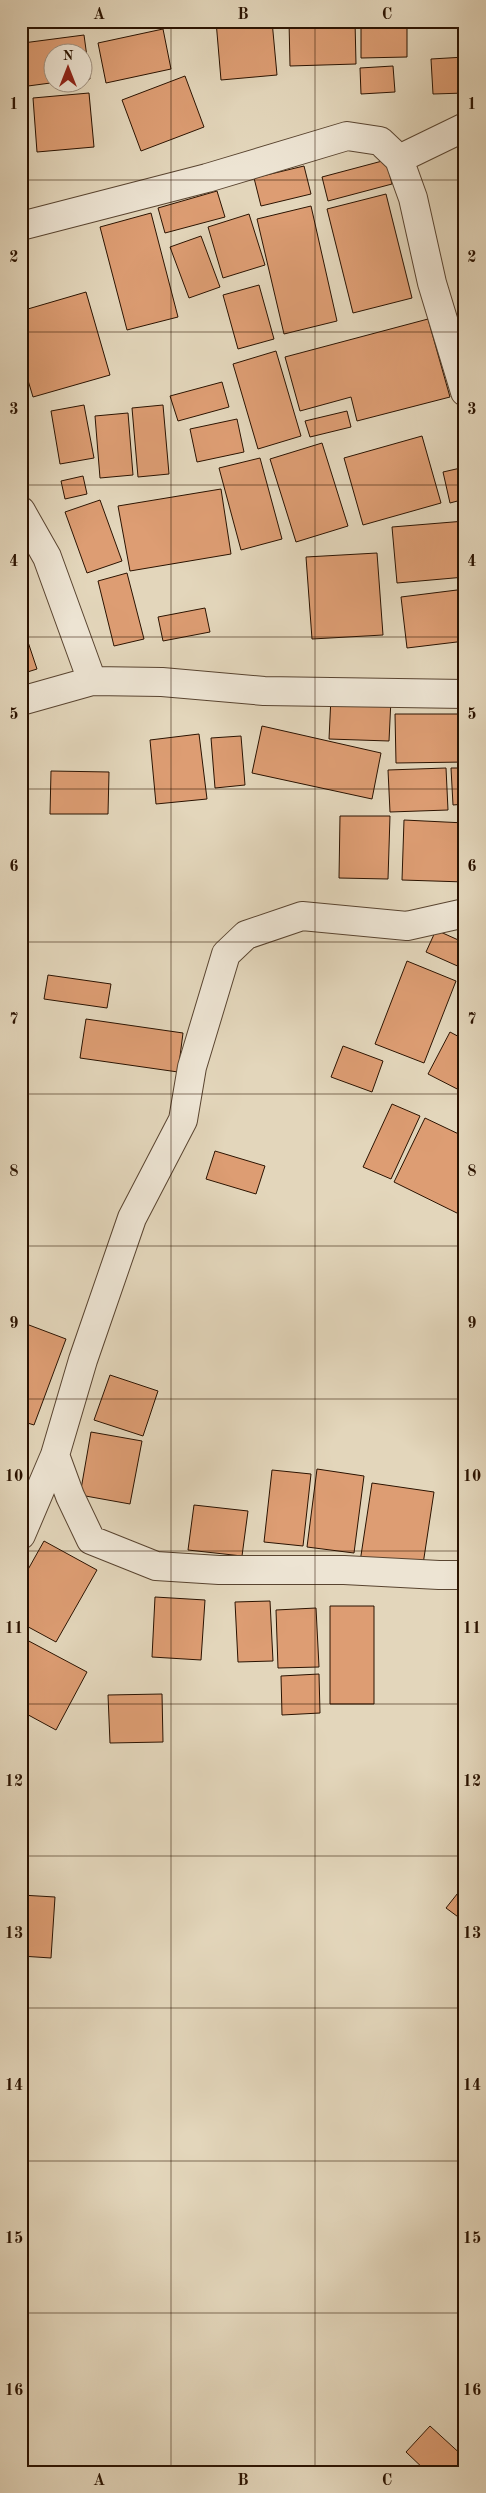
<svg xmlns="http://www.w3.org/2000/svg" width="486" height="2493" font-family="'Old Standard TT',serif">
<rect width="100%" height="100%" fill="#e3d6bb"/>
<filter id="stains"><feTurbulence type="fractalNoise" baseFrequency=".004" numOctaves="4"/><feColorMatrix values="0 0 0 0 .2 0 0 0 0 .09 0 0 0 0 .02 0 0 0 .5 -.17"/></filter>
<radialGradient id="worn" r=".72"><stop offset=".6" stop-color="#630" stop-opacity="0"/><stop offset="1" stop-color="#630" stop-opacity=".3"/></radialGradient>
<!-- building -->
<path fill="#dd9d73" stroke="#2b1301" d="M216,21H272L277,75L221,80Z
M289,21H355L356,64L290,66Z
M361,21H407V57L361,58Z
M460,21H465V53Z
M163,29L171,69L106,83L98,43Z
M84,35L90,79L82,80V52H52V82H58L28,86L23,43Z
M465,57V93L433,94L431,59Z
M393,66L395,92L361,94L360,68Z
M185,76L204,127L141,151L122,100Z
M89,93L94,147L37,152L33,98Z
M386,160L392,184L328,201L322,177Z
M304,166L311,194L261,206L254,178Z
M217,191L225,217L165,233L158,208Z
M386,194L412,298L353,313L327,209Z
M311,206L337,321L284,334L257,219Z
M151,213L178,317L127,330L100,227Z
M249,214L265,265L223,278L208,227Z
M201,236L220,287L189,298L170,247Z
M259,285L274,339L238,349L223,295Z
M86,292L110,375L33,397L21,357V311Z
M428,319L450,397L357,421L351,397L300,411L285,357Z
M276,351L301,436L258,449L233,364Z
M222,382L229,407L178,421L170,396Z
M84,405L94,458L60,464L51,411Z
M163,405L169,474L138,477L132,408Z
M347,411L351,427L310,437L305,421Z
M128,413L133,475L100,478L95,416Z
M237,419L244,452L197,462L190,429Z
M422,436L441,503L363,525L344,458Z
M322,443L348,526L296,542L270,459Z
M260,458L282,539L241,550L219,468Z
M465,467V499L450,503L443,472Z
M83,476L87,494L65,499L61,481Z
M221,489L231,554L130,571L118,506Z
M100,500L122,561L87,573L65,512Z
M465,521V577L397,583L392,527Z
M377,553L383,635L312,639L306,557Z
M127,573L144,639L114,646L98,581Z
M465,589V641L407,648L401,597Z
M205,608L210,632L163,641L158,617Z
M21,621L37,669L21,674Z
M331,697L391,699L389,741L329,739Z
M395,714H465V762L396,763Z
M262,726L381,753L372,799L252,773Z
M199,734L207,799L156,804L150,740Z
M241,736L245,785L215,788L211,738Z
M446,768L448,810L390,812L388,770Z
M451,768H465V804L453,805Z
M51,771L109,772L108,814H50Z
M340,816H390L388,879L339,878Z
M404,820L465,823V882L402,880Z
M436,930L465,943V963L462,968L426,952Z
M407,961L456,981L424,1063L375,1044Z
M48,975L111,984L107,1008L44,999Z
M86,1019L183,1033L178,1072L80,1058Z
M450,1032L465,1040V1093L428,1074Z
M343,1046L383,1061L372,1092L331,1077Z
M392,1104L420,1116L391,1179L363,1167Z
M425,1118L465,1137V1217L394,1182Z
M215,1151L265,1166L256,1194L206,1179Z
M21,1322L66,1339L34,1425L21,1421Z
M110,1375L158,1391L143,1436L94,1420Z
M91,1432L142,1441L130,1504L80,1495Z
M317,1469L364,1476L354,1553L307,1547Z
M272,1470L311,1474L303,1546L264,1542Z
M372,1483L434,1492L422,1571L360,1562Z
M194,1505L248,1511L242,1556L188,1550Z
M44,1541L97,1570L56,1642L21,1623V1582Z
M155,1597L205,1600L201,1660L152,1657Z
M270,1601L273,1661L238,1662L235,1602Z
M330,1606H374V1704H330Z
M316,1608L319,1667L278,1668L276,1610Z
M25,1639L87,1672L56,1730L21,1711V1646Z
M319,1674L320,1713L282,1715L281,1676Z
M162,1694L163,1742L110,1743L108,1695Z
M465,1884V1922L446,1908Z
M21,1895L55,1897L51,1958L21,1956Z
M430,2426L465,2458V2462L455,2472H427L406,2452Z"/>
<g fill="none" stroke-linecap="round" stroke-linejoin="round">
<defs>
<path id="minor" d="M399,159L465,127
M21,226L207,178L347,136L380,141L399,159L413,198L432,283L465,392
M21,511L47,557L92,681
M21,701L92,681L162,682L264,691L465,694
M55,1455L70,1496L91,1540L156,1566L219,1570H344L439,1575H465
M21,1535L55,1455L83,1360L132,1218L183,1120L192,1067L226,954L246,935L302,916L407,926L465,913"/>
</defs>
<!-- minor casing -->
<use href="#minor" stroke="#594430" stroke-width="30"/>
<!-- minor -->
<use href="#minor" stroke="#ede4d3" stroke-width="28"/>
</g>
<!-- grid -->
<path fill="none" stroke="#2b1301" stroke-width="1" stroke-opacity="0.55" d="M171,21V2472M315,21V2472M21,180H465M21,332H465M21,485H465M21,637H465M21,789H465M21,942H465M21,1094H465M21,1246H465M21,1399H465M21,1551H465M21,1704H465M21,1856H465M21,2008H465M21,2161H465M21,2313H465"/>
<!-- margin -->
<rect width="486" height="2493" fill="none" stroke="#e3d6bb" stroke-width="55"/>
<!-- north arrow -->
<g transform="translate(68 68)"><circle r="24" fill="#ede4d3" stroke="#9f907f"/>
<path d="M0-4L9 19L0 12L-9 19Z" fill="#8f2418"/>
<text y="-8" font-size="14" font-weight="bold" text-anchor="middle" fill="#2b1301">N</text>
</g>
<rect x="28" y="28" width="430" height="2438" fill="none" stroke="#2b1301" stroke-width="2"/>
<g font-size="16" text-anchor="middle" font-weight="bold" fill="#2b1301">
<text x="99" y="19">A</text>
<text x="243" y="19">B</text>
<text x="387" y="19">C</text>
<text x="14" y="109">1</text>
<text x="472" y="109">1</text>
<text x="14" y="262">2</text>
<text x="472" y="262">2</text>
<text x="14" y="414">3</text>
<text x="472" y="414">3</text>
<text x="14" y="566">4</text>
<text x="472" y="566">4</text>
<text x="14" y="719">5</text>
<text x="472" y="719">5</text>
<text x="14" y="871">6</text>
<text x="472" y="871">6</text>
<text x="14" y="1024">7</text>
<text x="472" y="1024">7</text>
<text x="14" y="1176">8</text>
<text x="472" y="1176">8</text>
<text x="14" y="1328">9</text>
<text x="472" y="1328">9</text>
<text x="14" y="1481">10</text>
<text x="472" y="1481">10</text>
<text x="14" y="1633">11</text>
<text x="472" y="1633">11</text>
<text x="14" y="1786">12</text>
<text x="472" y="1786">12</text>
<text x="14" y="1938">13</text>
<text x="472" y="1938">13</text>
<text x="14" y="2090">14</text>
<text x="472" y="2090">14</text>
<text x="14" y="2243">15</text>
<text x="472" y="2243">15</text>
<text x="14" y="2395">16</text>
<text x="472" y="2395">16</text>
<text x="99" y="2485">A</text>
<text x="243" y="2485">B</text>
<text x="387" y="2485">C</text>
</g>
<rect width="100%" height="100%" filter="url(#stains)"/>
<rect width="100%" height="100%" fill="url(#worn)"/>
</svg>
